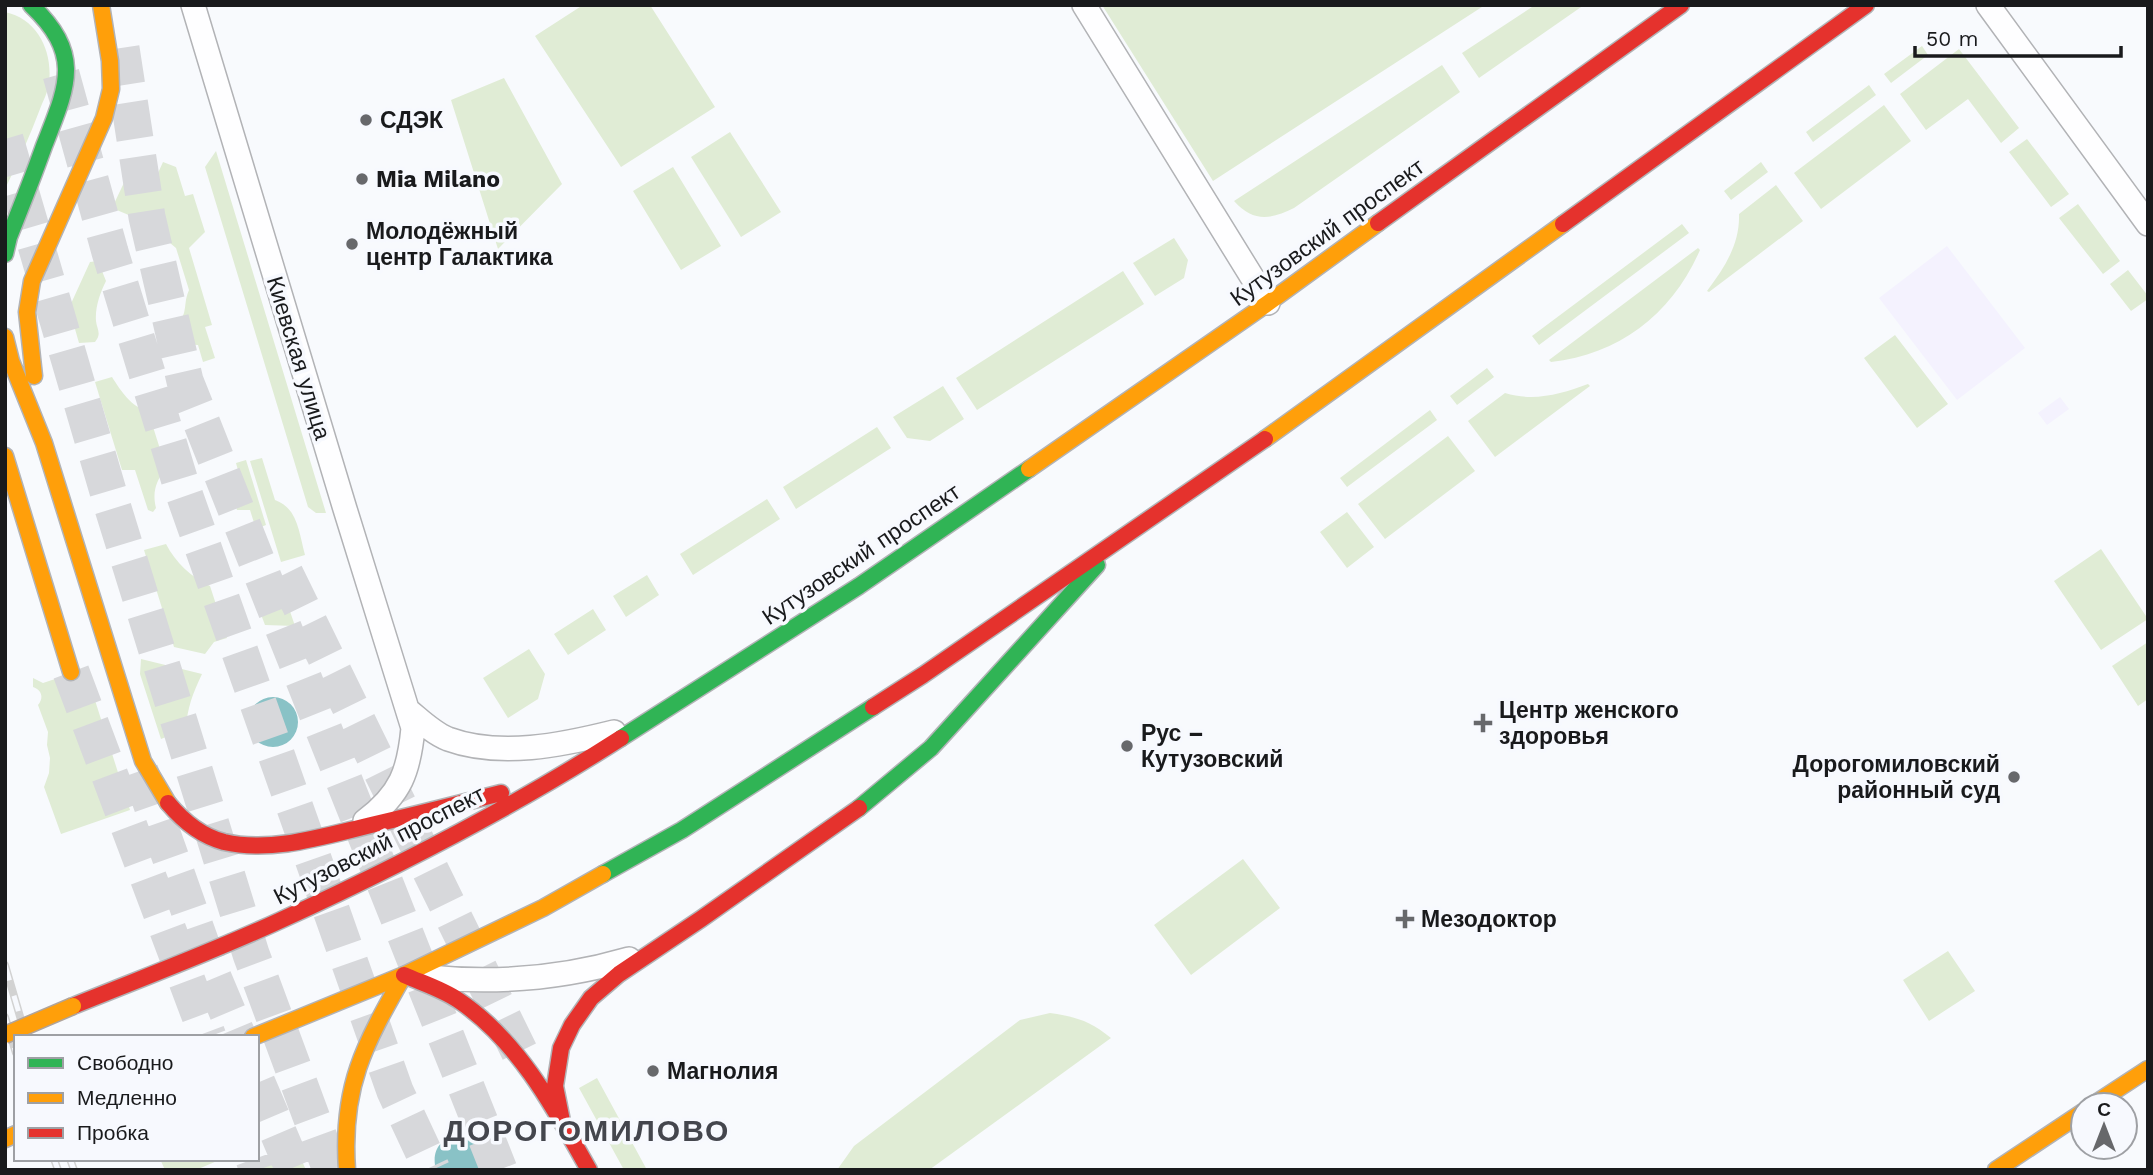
<svg xmlns="http://www.w3.org/2000/svg" width="2153" height="1175" font-family="'Work Sans',sans-serif">
<rect width="100%" height="100%" fill="#f8fafd"/>
<!-- education -->
<path fill="#f4f2fe" d="M1947,246L2025,348L1957,400L1879,298Z
M2060,397L2069,409L2047,425L2038,413Z"/>
<!-- green -->
<path fill="#e0ecd5" d="M583,5H650L715,107L621,167L535,36Z
M1102,5H1485L1213,181Z
M1535,5H1584L1479,78L1462,53Z
M5,12C38,19 53,52 49,83C48,92 43,101 40,109C30,136 18,162 5,189Z
M1922,46L1928,55L1891,83L1884,74Z
M1959,49L2019,128L2001,143L1968,99L1926,130L1900,94Z
M1442,65L1460,92L1294,208C1270,220 1253,222 1234,201Z
M504,78L562,184L498,249L451,100Z
M1869,85L1876,95L1813,142L1806,132Z
M1884,105L1911,141L1821,209L1794,173Z
M730,132L781,212L741,237L691,157Z
M2027,139L2069,194L2051,207L2009,152Z
M216,151L326,513H316L308,507L205,167Z
M163,162L176,167L185,196L193,194L205,232L189,248L212,325L205,327L215,358L203,362L198,345C185,345 173,338 178,324C180,320 183,317 184,313C186,304 185,299 189,290L176,248L170,243L161,239L157,232L142,226L131,216L112,208L130,170L154,182Z
M1761,162L1768,172L1731,200L1724,191Z
M673,167L721,246L681,270L633,191Z
M1776,185L1803,221L1709,292L1707,291C1725,267 1740,244 1739,214Z
M2078,204L2120,261L2103,274L2059,218Z
M1682,224L1689,233L1539,345L1532,336Z
M1174,238L1188,260L1184,278L1155,296L1133,263Z
M1698,248L1700,250C1672,314 1620,354 1551,362L1549,360Z
M98,261L106,281C100,293 95,307 96,321C97,330 102,333 95,342L79,343L69,308L90,262Z
M2128,270L2148,296V299L2131,311L2110,284Z
M1123,271L1144,304L977,410L956,378Z
M1895,335L1948,404L1917,428L1864,358Z
M1487,368L1494,377L1457,405L1450,396Z
M112,377C121,391 131,407 148,411L166,468C156,481 152,492 156,508L153,512L148,510L135,470H122L95,382Z
M1588,384L1590,386L1495,457L1468,421L1505,393C1534,402 1561,394 1588,384Z
M943,386L964,419L930,441L907,438L893,417Z
M1430,410L1437,420L1347,487L1340,478Z
M877,427L891,448L796,509L783,487Z
M1448,436L1475,471L1385,539L1358,504Z
M262,458L275,500C298,508 299,533 305,555L281,562L250,461Z
M246,460L266,525L256,529L250,510H237L231,491L242,485L236,463Z
M767,499L780,519L693,575L680,554Z
M1347,512L1374,547L1347,568L1320,532Z
M166,544C176,563 191,577 210,586L227,638L214,642L205,654L174,647L144,550Z
M2101,549L2148,619L2101,650L2054,581Z
M647,575L659,595L626,617L613,596Z
M280,582L295,626L265,625L257,604C269,599 276,595 280,582Z
M593,609L606,630L568,655L554,634Z
M2148,642V699L2138,706L2112,666Z
M529,649L545,674L538,699L508,718L483,678Z
M141,659L202,674C193,693 187,708 186,729L161,739L140,674Z
M85,669L130,810L61,834L44,787L49,773L50,758L47,745L48,732L38,705C44,698 42,690 33,687V678L43,683Z
M1243,859L1280,908L1191,975L1154,925Z
M1948,951L1975,991L1929,1021L1903,980Z
M1050,1013C1077,1017 1090,1021 1111,1038L929,1170H837L854,1146L1020,1020Z
M597,1078L647,1170H624L579,1088Z
M296,1148L306,1170H264L262,1164Z
M160,1159H216L217,1161L196,1170H165Z"/>
<!-- water -->
<path fill="#89c2c6" d="M248 722a25 25 0 1 1 50 0a25 25 0 1 1-50 0Z
M459,1135C478,1138 486,1151 482,1170H436C431,1151 440,1138 459,1135Z"/>
<g fill="none" stroke-linecap="round" stroke-linejoin="round">
<!-- primary-tunnel -->
<path stroke="#d7d8db" stroke-width="37" stroke-dasharray="37 18" stroke-linecap="butt" d="M121,48L147,217L185,381L499,1170
M61,74L110,252L182,488L395,1091L432,1170
M5,139L112,505L251,954L331,1170
M285,574L523,1059
M71,672L208,1037
M140,771L212,975L238,1037
M257,1083L294,1170
M254,1159L258,1170"/>
<defs>
<path id="street" d="M193,5L345,509L413,728C409,771 401,794 365,821
M1084,5L1268,303
M1988,5L2148,224
M409,711C421,721 433,733 448,739C500,758 562,745 614,732
M428,977C496,984 564,978 629,959"/>
<path id="fast" d="M5,254L9,237C21,207 33,177 44,146C67,87 84,55 31,5
M621,738L859,586L1029,469
M859,808L931,748L1097,565
M603,874L682,830L873,707"/>
<path id="slow" d="M5,337L11,361L44,443L143,761L168,803
M34,376L27,312L32,281L104,118L111,89L110,61L101,5
M1265,439L1563,224
M5,456L71,672
M1029,469L1268,303L1378,223
M253,1037L404,975L543,908L603,874
M2093,1105L2148,1069
M5,1139L16,1134
M347,1170C341,1087 364,1045 404,975
M1996,1170L2083,1112"/>
<path id="jam" d="M1378,223L1681,5
M1563,224L1866,5
M873,707L923,675L1265,439
M168,803C183,821 201,836 224,842C273,853 324,836 371,825C415,815 458,804 501,793
M404,975C422,983 442,989 458,1000C518,1040 555,1109 589,1170
M73,1006C142,978 212,952 279,921C397,867 512,808 621,738
M562,1121L555,1086L561,1048L572,1025L591,998L619,974L701,919L859,808"/>
</defs>
<!-- street casing -->
<use href="#street" stroke="#b2b3b6" stroke-width="26"/>
<!-- fast casing -->
<use href="#fast" stroke="#b2b3b6" stroke-width="19"/>
<!-- slow casing -->
<use href="#slow" stroke="#b2b3b6" stroke-width="19"/>
<!-- jam casing -->
<use href="#jam" stroke="#b2b3b6" stroke-width="19"/>
<!-- street -->
<use href="#street" stroke="#fefeff" stroke-width="23"/>
<!-- fast -->
<use href="#fast" stroke="#30b455" stroke-width="16"/>
<!-- slow -->
<use href="#slow" stroke="#ff9f0a" stroke-width="16"/>
<!-- jam -->
<use href="#jam" stroke="#e5322d" stroke-width="16"/>
<defs>
<path id="rail" d="M5,965L26,1037
M5,1017L16,1053
M54,1159L58,1170
M70,1159L74,1170"/>
</defs>
<!-- rail casing -->
<use href="#rail" stroke="#d2d2d2" stroke-width="8"/>
<!-- rail -->
<use href="#rail" stroke="#f7f9fe" stroke-width="5" stroke-dasharray="16" stroke-linecap="butt"/>
<defs>
<path id="slow-bridge" d="M5,1035L73,1006"/>
</defs>
<!-- slow-bridge casing -->
<use href="#slow-bridge" stroke="#b0a49b" stroke-width="19" stroke-linecap="butt"/>
<!-- slow-bridge -->
<use href="#slow-bridge" stroke="#ff9f0a" stroke-width="16"/>
</g>
<!-- markers -->
<g fill="#67686b" stroke="#f7f9fe" stroke-width="2.5">
<circle cx="366" cy="120" r="7"/>
<circle cx="362" cy="179" r="7"/>
<circle cx="352" cy="244" r="7"/>
<path d="M1479.5 712.5h7v7h7v7h-7v7h-7v-7h-7v-7h7z"/>
<circle cx="1127" cy="746" r="7"/>
<circle cx="2014" cy="777" r="7"/>
<path d="M1401.5 908.5h7v7h7v7h-7v7h-7v-7h-7v-7h7z"/>
<circle cx="653" cy="1071" r="7"/>
</g>
<g text-anchor="middle" stroke-width="7" stroke-linejoin="round" paint-order="stroke">
<!-- poi labels -->
<g font-size="23" font-weight="bold" fill="#191a1c" stroke="#f7f9fe" text-anchor="start">
<text x="380" y="128">СДЭК</text>
<text x="376" y="187">Mia Milano</text>
<text x="366" y="239">Молодёжный<tspan x="366" dy="26">центр Галактика</tspan></text>
<text x="1499" y="718">Центр женского<tspan x="1499" dy="26">здоровья</tspan></text>
<text x="1141" y="741">Рус –<tspan x="1141" dy="26">Кутузовский</tspan></text>
<text x="2000" y="772" text-anchor="end">Дорогомиловский<tspan x="2000" dy="26">районный суд</tspan></text>
<text x="1421" y="927">Мезодоктор</text>
<text x="667" y="1079">Магнолия</text>
</g>
<!-- street labels -->
<g font-size="23" fill="#191a1c" stroke="#f7f9fe">
<text transform="translate(1327 232) rotate(-36)" y="8">Кутузовский проспект</text>
<text transform="translate(299 358) rotate(73)" y="8">Киевская улица</text>
<text transform="translate(861 554) rotate(-34)" y="8">Кутузовский проспект</text>
<text transform="translate(379 845) rotate(-27)" y="8">Кутузовский проспект</text>
</g>
<!-- district labels -->
<g font-size="30" font-weight="bold" letter-spacing="2" fill="#44464d" stroke="#f7f9fe">
<text x="587" y="1141">ДОРОГОМИЛОВО</text>
</g>
</g>
<!-- border -->
<rect width="2153" height="1175" fill="none" stroke="#191a1c" stroke-width="14"/>
<!-- legend -->
<rect x="14" y="1035" width="245" height="126" fill="#f7f9fe" stroke="#9ea0a4" stroke-width="2"/>
<rect x="28" y="1058" width="35" height="10" fill="#30b455" stroke="#9ea0a4" stroke-width="2"/>
<text x="77" y="1070" font-size="21" fill="#191a1c">Свободно</text>
<rect x="28" y="1093" width="35" height="10" fill="#ff9f0a" stroke="#9ea0a4" stroke-width="2"/>
<text x="77" y="1105" font-size="21" fill="#191a1c">Медленно</text>
<rect x="28" y="1128" width="35" height="10" fill="#e5322d" stroke="#9ea0a4" stroke-width="2"/>
<text x="77" y="1140" font-size="21" fill="#191a1c">Пробка</text>
<!-- north arrow -->
<g transform="translate(2104 1126)"><circle r="33" fill="#f7f9fe" stroke="#9ea0a4" stroke-width="2"/>
<path d="M0-5L12 26L0 18L-12 26Z" fill="#67686b"/>
<text y="-10" font-size="19" font-weight="bold" text-anchor="middle" fill="#191a1c">С</text>
</g>
<!-- scale -->
<path d="M1915 46v10h206v-10" fill="none" stroke="#191a1c" stroke-width="3.5"/>
<text x="1926" y="46" font-size="21" fill="#191a1c" stroke="#f7f9fe" stroke-width="5" paint-order="stroke">50 m</text>
</svg>
